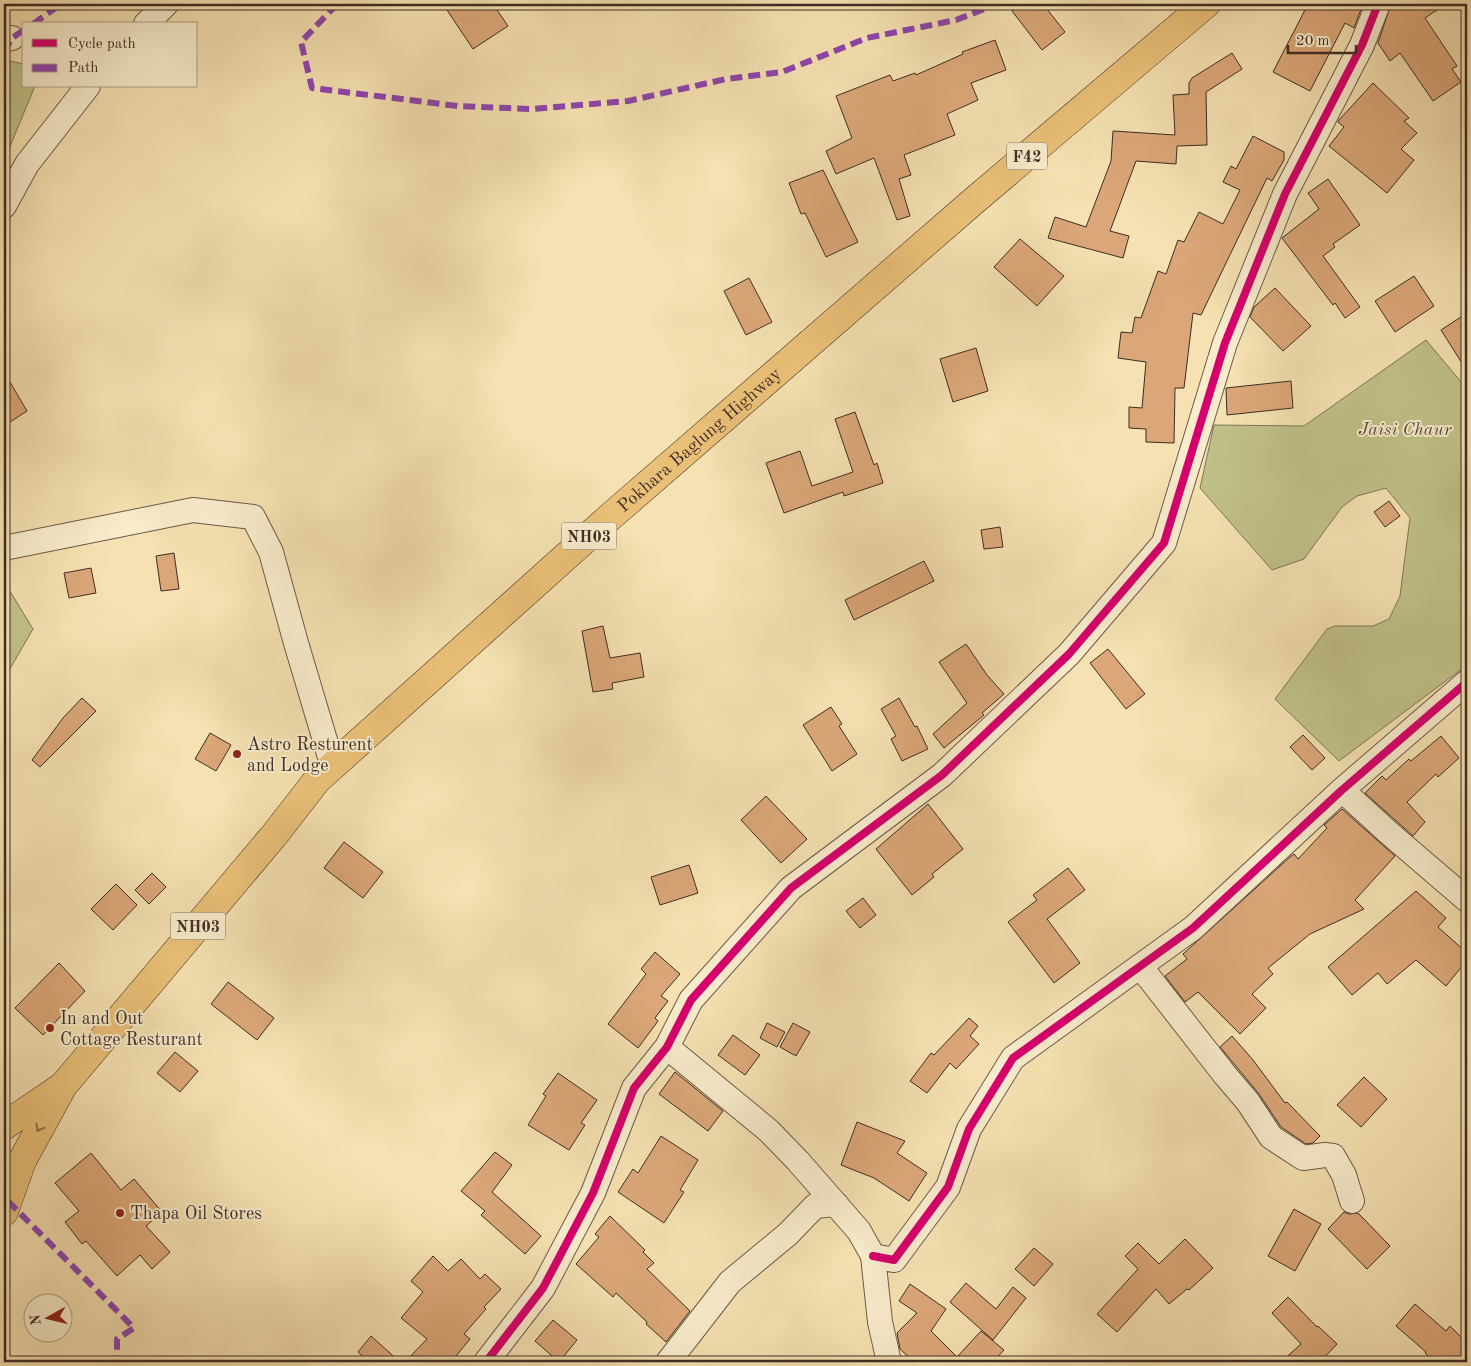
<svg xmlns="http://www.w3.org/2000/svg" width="1471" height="1366" font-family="'Old Standard TT',serif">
<rect width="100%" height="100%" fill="#f5e1b1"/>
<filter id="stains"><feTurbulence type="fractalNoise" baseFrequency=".004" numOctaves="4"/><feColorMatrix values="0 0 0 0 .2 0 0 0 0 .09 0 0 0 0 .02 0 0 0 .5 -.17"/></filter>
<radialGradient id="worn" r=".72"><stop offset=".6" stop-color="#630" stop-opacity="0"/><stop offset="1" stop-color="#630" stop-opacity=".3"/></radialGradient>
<!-- green -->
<path fill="#c0c188" stroke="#7f7757" d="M4,60L24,64V86H35L4,161Z
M1426,340L1467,389V665L1339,761L1275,699L1327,629L1335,626H1373L1389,619L1400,596L1410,518L1386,488L1357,496L1342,507L1304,559L1272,570L1200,488L1214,425L1304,426Z
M8,588L33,629L4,679V589Z"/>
<!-- building -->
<path fill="#dba778" stroke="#3e2d26" d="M443,4H493L508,26L473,49Z
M1021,4H1043L1065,32L1042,50L1012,11Z
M1314,4H1363L1354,28L1345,23L1310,91L1273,72L1307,6L1313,9L1316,5Z
M1391,4H1446L1425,18L1457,66L1452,69L1461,82L1433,101L1400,53L1390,61L1378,43Z
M995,40L1006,70L971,83L978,100L947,114L955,135L904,155L911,175L899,179L910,216L897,220L874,158L836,174L826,151L852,138L836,96L890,75L893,81L915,73L916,75L963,54L962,52Z
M1232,53L1242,69L1206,92L1207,145L1177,146L1176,164L1136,161L1110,231L1129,236L1123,258L1048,238L1055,217L1086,227L1111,161L1113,131L1175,135L1173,95L1189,94V83L1192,78Z
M1373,83L1409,118L1404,121L1417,133L1401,149L1414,160L1387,193L1329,146L1344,127L1338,122L1339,120Z
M1253,136L1284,152V160L1272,181L1267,178L1201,315L1193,313L1184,388H1175L1174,443L1146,442V429L1129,428V407L1142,408L1146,362L1118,358L1121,332L1132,333L1135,317L1141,318L1158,271L1166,274L1178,240L1184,242L1199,212L1223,224L1240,190L1223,182L1231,166L1236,169Z
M823,170L858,242L826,257L805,213L801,214L789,183Z
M1328,179L1360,225L1333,244L1335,247L1323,256L1360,307L1345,318L1335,303L1333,305L1282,238L1319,209L1308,193Z
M1020,239L1064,276L1037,306L994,267Z
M1414,276L1434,306L1395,332L1375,301Z
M749,278L772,322L746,335L724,291Z
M1275,288L1311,326L1283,351L1250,317L1254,307Z
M1467,313V371L1441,330Z
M976,348L988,391L953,402L940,359Z
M4,372L27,411L4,426Z
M1291,381L1293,408L1227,415L1226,388Z
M855,412L874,465L877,463L883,483L844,496L843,492L784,513L766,463L800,451L812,486L853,472L835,419Z
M1389,501L1400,516L1385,527L1374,512Z
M1000,527L1003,547L984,549L981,530Z
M174,553L179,589L161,591L156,556Z
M924,561L934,581L854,620L845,600Z
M91,568L96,593L69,598L64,573Z
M603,626L610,658L640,653L644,677L612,683L613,689L593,692L582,631Z
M966,644L987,675L1004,694L982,713L984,715L944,748L933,734L967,703L939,662Z
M1108,649L1145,694L1126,709L1090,663Z
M82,698L96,711L40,767L32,760L63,718Z
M899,698L915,727L917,726L928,749L902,761L891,739L896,736L881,709Z
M831,707L842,724L839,726L857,754L832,771L803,725Z
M210,733L231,745L216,771L195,759Z
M1303,735L1325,758L1312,770L1290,747Z
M1441,736L1459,758L1438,777L1436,774L1407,802L1425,822L1413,836L1365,793L1382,776L1386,780L1409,759L1411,761Z
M766,796L807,839L781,863L741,820Z
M928,804L963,849L932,874L934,877L912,895L876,849Z
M1342,809L1395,856L1355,900L1364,909L1310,934L1268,968L1273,974L1252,994L1266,1008L1240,1034L1198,992L1185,1002L1165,976L1187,959L1183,954L1290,857L1294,854L1298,859L1327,828L1324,825Z
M344,842L383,872L363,898L324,868Z
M689,865L698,893L660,905L651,877Z
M1068,868L1085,890L1047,919L1080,963L1054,983L1008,922L1037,900L1033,895Z
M152,873L166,887L149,904L135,890Z
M116,884L137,905L113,930L91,909Z
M1416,891L1446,918L1438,927L1467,953V960L1446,986L1416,960L1387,984L1378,973L1352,995L1328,967Z
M863,898L876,915L860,928L846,911Z
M655,952L680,974L661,996L668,1001L655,1018L658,1021L638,1048L608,1024L646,974L641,969Z
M59,963L85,991L43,1035L15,1008Z
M228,982L274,1018L257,1040L211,1004Z
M969,1018L978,1026L970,1036L979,1044L956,1069L950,1063L927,1093L910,1081L931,1053L934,1055Z
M767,1023L785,1032L777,1047L760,1038Z
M793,1023L810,1032L796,1056L780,1047Z
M733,1035L760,1055L745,1075L718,1055Z
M1232,1036L1253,1060L1285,1103L1287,1102L1320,1136L1313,1143L1306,1144L1281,1127L1259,1094L1220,1047Z
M175,1052L198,1071L180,1092L157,1073Z
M675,1072L723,1111L708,1131L659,1094Z
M558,1073L597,1100L581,1123L585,1125L569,1150L528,1125L546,1096L543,1094Z
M1364,1077L1387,1099L1361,1127L1337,1105Z
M857,1122L905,1141L897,1153L927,1173L909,1201L874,1178L841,1165Z
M661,1136L698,1160L680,1190L684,1192L664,1223L618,1192L633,1169L638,1173Z
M495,1152L512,1165L492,1192L541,1236L525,1254L481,1215L485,1211L461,1191Z
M91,1153L121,1190L134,1179L162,1212L146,1226L170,1252L152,1269L140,1255L117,1276L86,1241L82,1244L65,1222L79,1211L55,1183Z
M1294,1209L1321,1224L1295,1271L1268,1256Z
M1344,1212L1349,1214L1358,1213L1390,1246L1367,1269L1328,1229Z
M610,1216L645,1250L643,1252L654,1263L647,1269L690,1311L666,1342L646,1324L647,1322L616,1293L613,1297L576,1264L599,1237L595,1234Z
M1185,1239L1213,1268L1189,1290L1187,1289L1169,1304L1156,1289L1117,1332L1097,1314L1138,1269L1125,1256L1138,1243L1159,1264Z
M1034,1248L1053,1264L1034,1286L1015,1269Z
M433,1256L448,1271L461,1259L480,1279L485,1274L501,1289L484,1307L486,1309L464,1334L470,1339L451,1362H405L427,1339L401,1318L423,1292L411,1281Z
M966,1283L996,1309L1013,1287L1026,1298L993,1340L950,1302Z
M910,1284L946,1309L931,1331L957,1357L981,1331L1004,1350L993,1362H914L900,1349L897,1333L917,1313L899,1301Z
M1288,1297L1317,1327L1318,1326L1337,1344L1320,1362H1281L1301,1344L1272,1313Z
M1415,1304L1446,1331L1450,1326L1467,1343V1362H1434L1425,1353L1426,1352L1396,1326Z
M553,1320L577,1340L559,1362L535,1341Z
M371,1336L400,1362H369L358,1352Z"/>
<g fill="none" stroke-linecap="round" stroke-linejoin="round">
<defs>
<path id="minor" d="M146,24L166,4
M4,39L12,38
M4,206L27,164L88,86
M4,548L193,510L253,517L271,552L296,643L333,767
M1342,790L1389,833L1467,900
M1140,966L1225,1075L1248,1102L1271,1137L1303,1158L1325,1155L1333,1156L1344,1175L1352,1201
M667,1047L769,1131L798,1161L859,1231L873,1256L880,1322L889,1362
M873,1256L894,1260L948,1187L969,1129L1013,1058L1193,928L1342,790L1467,682
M486,1362L543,1288L593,1193L634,1088L667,1047L691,1000L791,888L942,775L1069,654L1164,543L1225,343L1285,194L1362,45L1378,4
M668,1362L730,1282L788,1234L815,1206L836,1204"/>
<g id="highway">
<path d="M4,1126L60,1088"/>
<path id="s1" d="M4,1212L22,1161L63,1086L276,833L317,780L610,517L976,199L1206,4"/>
</g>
</defs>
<!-- minor casing -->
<use href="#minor" stroke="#6c5a49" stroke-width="26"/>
<!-- highway casing -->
<use href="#highway" stroke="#3e2d26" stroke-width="29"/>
<!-- minor -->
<use href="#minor" stroke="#f8eccc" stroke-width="24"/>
<!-- highway -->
<use href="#highway" stroke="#eac078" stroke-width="28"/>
<!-- quiet -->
<path stroke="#8e44ad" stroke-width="6" stroke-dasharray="12 6" stroke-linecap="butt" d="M337,4L301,42L312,88L458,106L532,109L628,101L726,79L782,72L867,38L956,20L997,4
M33,24L61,4
M4,52L12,38L24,30
M8,1201L134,1328L117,1339V1362"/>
<defs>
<path id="cycleway" d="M873,1256L894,1260L948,1187L969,1129L1013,1058L1193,928L1342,790L1467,682
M486,1362L543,1288L593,1193L634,1088L667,1047L691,1000L791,888L942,775L1069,654L1164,543L1225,343L1285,194L1362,45L1378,4"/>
</defs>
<!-- cycleway casing -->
<use href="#cycleway" stroke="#f8eccc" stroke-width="11"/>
<!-- cycleway -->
<use href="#cycleway" stroke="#d6006c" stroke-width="8"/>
</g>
<!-- one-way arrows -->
<defs><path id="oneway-chevron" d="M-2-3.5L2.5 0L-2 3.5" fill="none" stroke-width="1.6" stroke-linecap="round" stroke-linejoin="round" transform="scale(1.25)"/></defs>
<use stroke="#8b6f4b" href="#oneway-chevron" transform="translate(39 1128) rotate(118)"/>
<!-- markers -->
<g fill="#8f2418" stroke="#f8eccc" stroke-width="2">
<circle cx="237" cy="754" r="5"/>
<circle cx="50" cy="1028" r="5"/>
<circle cx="120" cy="1213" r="5"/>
</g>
<g text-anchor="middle" stroke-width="4" stroke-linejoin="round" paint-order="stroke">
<!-- shield labels -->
<g fill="#f8eccc" stroke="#766658" stroke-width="1">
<rect x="1007" y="142.5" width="40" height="27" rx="4"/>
<rect x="561.5" y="522.5" width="55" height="27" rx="4"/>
<rect x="170.5" y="912.5" width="55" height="27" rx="4"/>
</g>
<g font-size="16" font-weight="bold" fill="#3e2d26">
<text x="1027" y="162">F42</text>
<text x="589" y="542">NH03</text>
<text x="198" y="932">NH03</text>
</g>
<!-- park labels -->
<g font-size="18" font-style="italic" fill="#584b3a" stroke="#f8eccc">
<text x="1405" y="435">Jaisi Chaur</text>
</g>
<!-- street labels -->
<g font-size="18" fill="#3e2d26" stroke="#f8eccc">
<text dy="6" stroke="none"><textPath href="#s1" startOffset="1049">Pokhara Baglung Highway</textPath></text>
</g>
<!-- poi labels -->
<g font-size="18" fill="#3e2d26" stroke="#f8eccc" text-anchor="start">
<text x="247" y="750">Astro Resturent<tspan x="247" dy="21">and Lodge</tspan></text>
<text x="60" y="1024">In and Out<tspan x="60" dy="21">Cottage Resturant</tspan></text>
<text x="130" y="1219">Thapa Oil Stores</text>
</g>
</g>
<!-- margin -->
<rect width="1471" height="1366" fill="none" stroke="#f5e1b1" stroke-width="20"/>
<rect x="5" y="5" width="1461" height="1356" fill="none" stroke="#3e2d26" stroke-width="2.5"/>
<rect x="10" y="10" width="1451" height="1346" fill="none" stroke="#3e2d26"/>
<!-- legend -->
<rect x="22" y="22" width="175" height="65" fill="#f8eccc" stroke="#aea08a"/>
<rect x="32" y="39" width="25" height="8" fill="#d6006c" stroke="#aea08a"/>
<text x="68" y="48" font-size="15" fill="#3e2d26">Cycle path</text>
<rect x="32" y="64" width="25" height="8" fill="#8e44ad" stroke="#aea08a"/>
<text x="68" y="72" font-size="15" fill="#3e2d26">Path</text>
<!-- north arrow -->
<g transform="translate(48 1318) rotate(262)"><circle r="24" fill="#f8eccc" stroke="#aea08a"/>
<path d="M0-4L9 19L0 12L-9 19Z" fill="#8f2418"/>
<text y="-8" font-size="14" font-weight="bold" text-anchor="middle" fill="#3e2d26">N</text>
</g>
<!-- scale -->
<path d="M1288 45v8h68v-8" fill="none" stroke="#3e2d26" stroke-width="2.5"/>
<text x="1296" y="45" font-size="15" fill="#3e2d26" stroke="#f8eccc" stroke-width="4" paint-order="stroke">20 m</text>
<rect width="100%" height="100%" filter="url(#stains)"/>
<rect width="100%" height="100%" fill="url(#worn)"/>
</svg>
